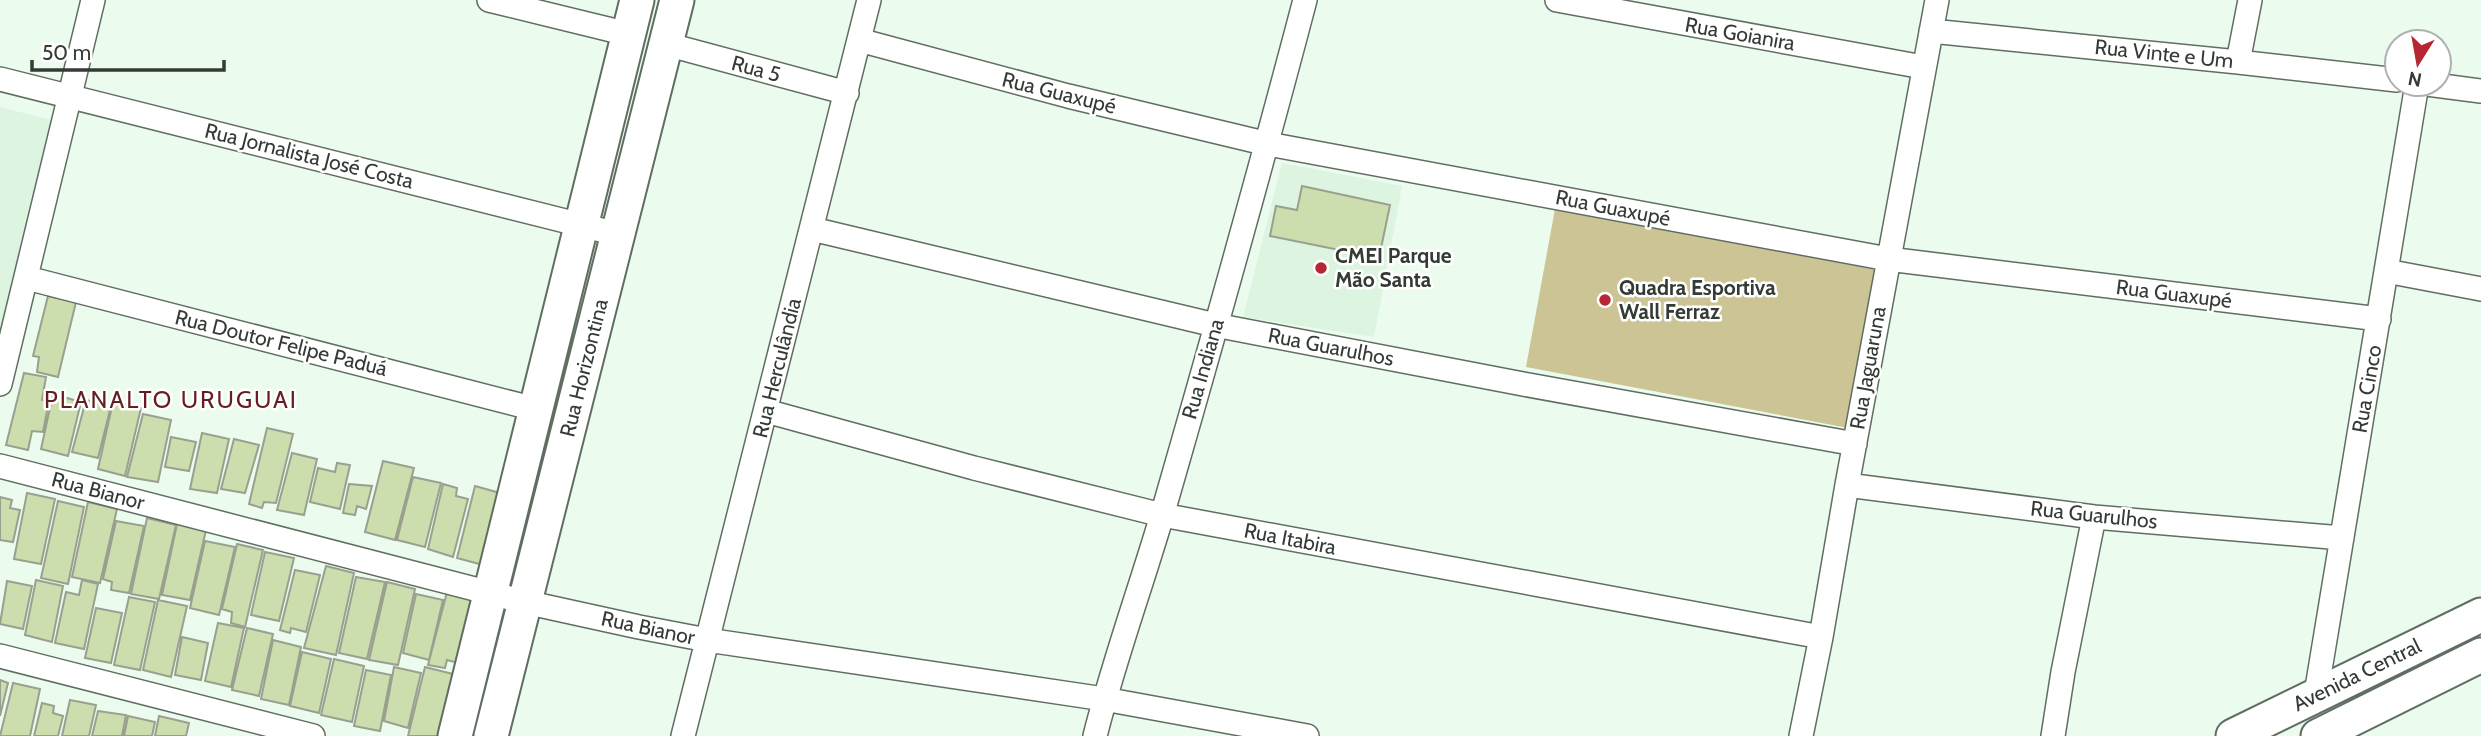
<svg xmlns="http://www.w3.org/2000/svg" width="2481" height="736" font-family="Cabin,sans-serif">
<rect width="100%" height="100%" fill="#ebfbed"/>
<!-- built -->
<path fill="#ddf4e0" d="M0,107L55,121L0,337Z
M1282,163L1402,186L1374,337L1243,317Z"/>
<!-- green -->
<path fill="#cdc496" d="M1555,209L1877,270L1848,428L1526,367Z"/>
<!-- building -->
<path fill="#ccddae" stroke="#9aa08f" stroke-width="2" d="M1302,186L1390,205L1379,258L1270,236L1276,206L1297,210Z
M48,296L76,302L58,377L37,372L39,357L33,356Z
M24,373L46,377L42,400L49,401L43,432L32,431L28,450L6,445Z
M53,394L81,402L68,456L41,449Z
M86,400L111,406L98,458L72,452Z
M113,402L141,408L125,476L98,469Z
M143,414L171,420L158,482L127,477Z
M267,428L293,434L276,503L264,502L262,508L249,504Z
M202,433L229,439L217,493L190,489Z
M171,437L196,442L189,471L165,467Z
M234,439L259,445L245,493L221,489Z
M292,453L317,459L304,515L277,510Z
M383,461L414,468L395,540L365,532Z
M337,463L350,465L340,509L310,502L318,468L335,472Z
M413,477L441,483L425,547L397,540Z
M349,484L372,486L366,509L357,506L355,515L343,513Z
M443,484L457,488L456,496L468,499L453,557L428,549Z
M475,486L500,493L483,565L457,558Z
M27,493L55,499L41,564L14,559Z
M0,497L12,500L10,508L20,510L13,542L0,540Z
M58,501L84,507L68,584L41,578Z
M88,502L117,509L100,583L72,577Z
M147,518L176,525L159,599L131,594Z
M116,521L144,526L129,593L111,590L112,582L103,579Z
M177,524L206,530L190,600L162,595Z
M205,541L235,547L219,615L190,608Z
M237,544L263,550L245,627L231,623L232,612L222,609Z
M265,552L294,558L279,621L251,615Z
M326,566L354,573L336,655L304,648Z
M295,570L320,575L306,632L291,628L290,633L280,630Z
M356,577L385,582L367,659L339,653Z
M36,580L63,586L52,642L25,635Z
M82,580L98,584L84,649L55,643L66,592L79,595Z
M7,581L32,586L23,629L0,624Z
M387,582L415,589L398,665L369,660Z
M447,592L479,599L462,664L447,660L445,668L428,665Z
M416,594L443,600L429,660L403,653Z
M129,597L155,602L140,670L114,665Z
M158,600L187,606L171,677L143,670Z
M96,608L122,613L111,663L85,658Z
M218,623L244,628L231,687L205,681Z
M247,628L273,634L259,696L232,690Z
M182,637L208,643L201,680L175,675Z
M273,640L301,647L289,705L261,699Z
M302,652L331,659L319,713L290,706Z
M334,659L364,666L352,722L321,715Z
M394,667L421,673L408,728L384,721Z
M425,667L457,675L442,736H408Z
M366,670L391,675L380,731L354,726Z
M0,680L8,683L0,716Z
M13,683L40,689L30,736H0Z
M70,700L96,705L89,736H62Z
M42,703L54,706L53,713L63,716L58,736H34Z
M98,711L126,715L122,736H92Z
M128,716L155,722L152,736H124Z
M159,716L189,723L186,736H155Z"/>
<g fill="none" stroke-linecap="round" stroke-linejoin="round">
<defs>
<path id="street" d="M489,0L628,34
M1557,0L1923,67
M1931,31L2238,62L2397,80
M859,40L1068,96L1268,144L1888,259L2379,319
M666,44L847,93
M2238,62L2250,0
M0,79L617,234
M2427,84L2481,91
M812,229L1215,325L1523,384L1855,444
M2386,271L2481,289
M27,278L535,409
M0,384L93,0
M766,411L974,468L1162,515L1821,637
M0,466L525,602L639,627L707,640L1104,699L1307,736
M1847,485L2094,517L2342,538
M0,656L313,736
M2316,694L2417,84
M683,736L869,0
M1095,736C1114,660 1141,587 1163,512C1212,342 1260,171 1305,0
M1801,736L1821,637L1847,485L1937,0
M2053,736L2063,672L2094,517"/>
<path id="secondary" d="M455,736L637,0
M491,736L677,0
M2233,736L2481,615
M2318,736L2481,655"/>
</defs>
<!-- street casing -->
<use href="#street" stroke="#606e62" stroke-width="26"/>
<!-- secondary casing -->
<use href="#secondary" stroke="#606e62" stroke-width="37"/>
<!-- street -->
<use href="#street" stroke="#fff" stroke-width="23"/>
<!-- secondary -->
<use href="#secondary" stroke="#fff" stroke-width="33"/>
</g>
<!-- markers -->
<g fill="#b72633" stroke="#fff" stroke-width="2.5">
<circle cx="1321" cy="268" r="7"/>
<circle cx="1605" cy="300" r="7"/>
</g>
<g text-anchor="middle" stroke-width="5" stroke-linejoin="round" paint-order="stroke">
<!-- street labels -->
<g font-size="21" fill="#343b35" stroke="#fff">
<text transform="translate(1740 34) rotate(10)" y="7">Rua Goianira</text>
<text transform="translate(2164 54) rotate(6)" y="7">Rua Vinte e Um</text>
<text transform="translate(756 69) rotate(15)" y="7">Rua 5</text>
<text transform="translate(1059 93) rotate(14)" y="7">Rua Guaxupé</text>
<text transform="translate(309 156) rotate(14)" y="7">Rua Jornalista José Costa</text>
<text transform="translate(1613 208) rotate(11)" y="7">Rua Guaxupé</text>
<text transform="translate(2174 294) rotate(7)" y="7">Rua Guaxupé</text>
<text transform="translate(281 343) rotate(14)" y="7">Rua Doutor Felipe Paduá</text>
<text transform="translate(1331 347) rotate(11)" y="7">Rua Guarulhos</text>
<text transform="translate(584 368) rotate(-76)" y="7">Rua Horizontina</text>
<text transform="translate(777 368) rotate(-76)" y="7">Rua Herculândia</text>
<text transform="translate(1868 368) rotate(-80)" y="7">Rua Jaguaruna</text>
<text transform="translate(1203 369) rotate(-74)" y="7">Rua Indiana</text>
<text transform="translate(2367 389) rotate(-80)" y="7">Rua Cinco</text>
<text transform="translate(98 491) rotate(15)" y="7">Rua Bianor</text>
<text transform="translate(2094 515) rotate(6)" y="7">Rua Guarulhos</text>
<text transform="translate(1290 539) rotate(11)" y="7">Rua Itabira</text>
<text transform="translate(648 628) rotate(12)" y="7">Rua Bianor</text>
<text transform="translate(2357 675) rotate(-26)" y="7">Avenida Central</text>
</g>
<!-- poi labels -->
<g font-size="21" font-weight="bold" fill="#343b35" stroke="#fff" text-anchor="start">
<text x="1335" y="263">CMEI Parque<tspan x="1335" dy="24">Mão Santa</tspan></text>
<text x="1619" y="295">Quadra Esportiva<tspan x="1619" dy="24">Wall Ferraz</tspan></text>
</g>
<!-- quarter labels -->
<g font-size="24" letter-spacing="2" fill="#641e20" stroke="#fff">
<text x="171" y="408">PLANALTO URUGUAI</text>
</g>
</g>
<!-- north arrow -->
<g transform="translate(2418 63) rotate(191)"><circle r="33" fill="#ffffff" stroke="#aeb1ae" stroke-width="2"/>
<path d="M0-5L12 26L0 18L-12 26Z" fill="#b72633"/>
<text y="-10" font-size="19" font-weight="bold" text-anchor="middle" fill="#343b35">N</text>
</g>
<!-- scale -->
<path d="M32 60v10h192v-10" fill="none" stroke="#343b35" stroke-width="3.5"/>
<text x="42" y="60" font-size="21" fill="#343b35" stroke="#ffffff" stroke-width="5" paint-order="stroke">50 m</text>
</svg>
